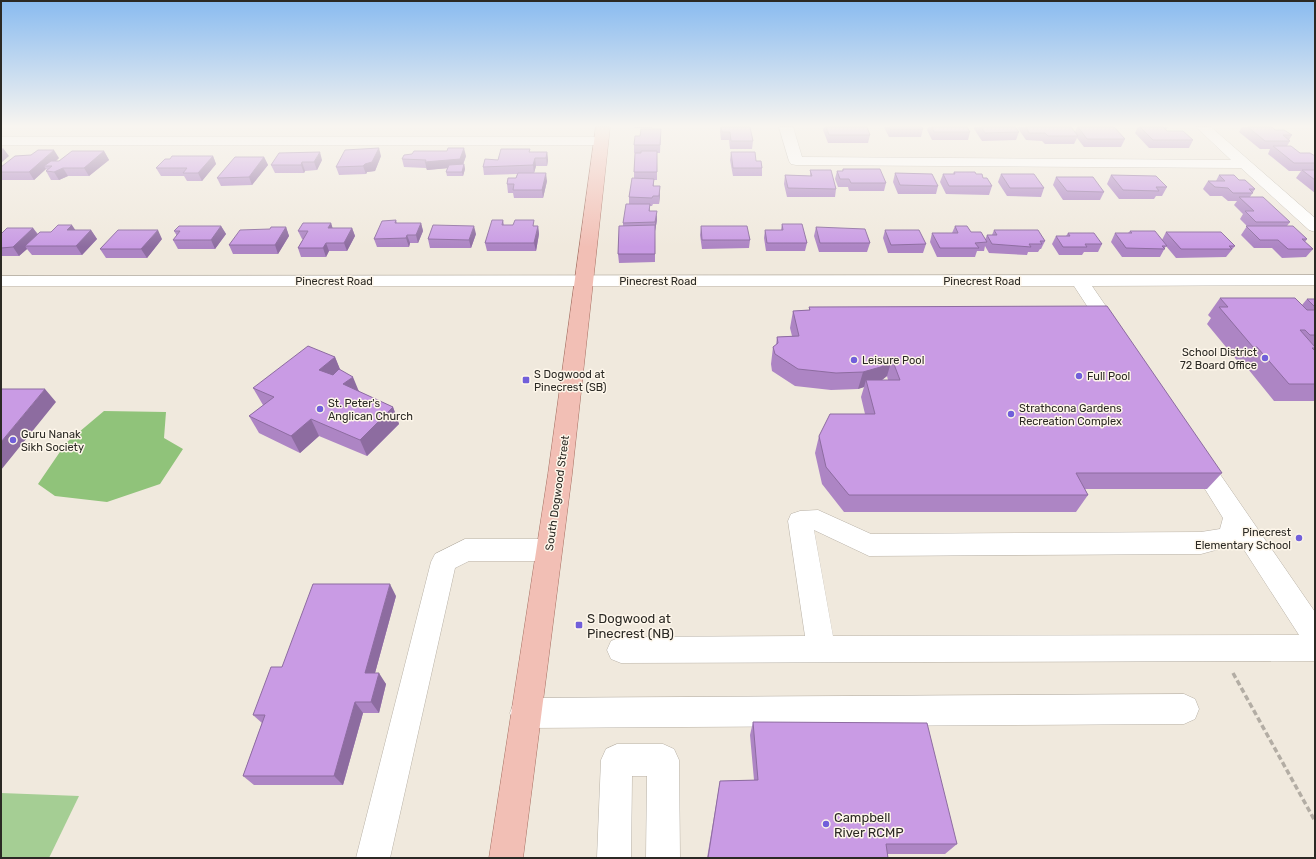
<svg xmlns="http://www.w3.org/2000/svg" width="1316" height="859" font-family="Rubik,sans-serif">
<rect width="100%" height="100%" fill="#f0e9dd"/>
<!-- green -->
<path fill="#a5ce94" d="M1,793L79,796L49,858H1Z"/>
<!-- forest -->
<path fill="#90c37a" d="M104,411L166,412L164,438L183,449L160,484L107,502L55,496L38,484L66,443Z"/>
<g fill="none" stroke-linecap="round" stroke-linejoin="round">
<defs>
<path id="minor" d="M779,127H793L802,157L1231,160L1196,127H1211L1315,218V232L1309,230L1241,168L796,165L791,164L789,161Z
M1,137H601L606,138L608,141L606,144L601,145H1Z
M1315,275V285L1092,286L1123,331L1120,335L1113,337L1106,335L1074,286H1V276Z
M1196,448L1204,451L1315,612V661L621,663L611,659L607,650L611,641L621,637L805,636L788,521L791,514L800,511L818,510L871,534L1201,532L1220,529L1223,518L1185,457L1188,451ZM814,530L869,556L1201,554L1238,544L1239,542L1299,635L833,636Z
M465,539H548L557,542L561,550L557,558L548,561H469L455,568L390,858H356L431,562L435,554Z
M1184,694L1195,699L1199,709L1195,719L1184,724L525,728L514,724L510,713L514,702L525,698Z
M617,744H663L674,749L679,760L680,858H646L647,776H632L631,858H597L601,760L606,749Z"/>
<path id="major" d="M596,127H610L572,474L523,858H489L548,474Z"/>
</defs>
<!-- minor casing -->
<use href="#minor" stroke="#b9b2a7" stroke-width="1"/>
<!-- major casing -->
<use href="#major" stroke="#a66f62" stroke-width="1"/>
<!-- path -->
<path stroke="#b3ada4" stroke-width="3.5" stroke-dasharray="5.5 3" stroke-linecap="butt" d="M1233,673L1315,821"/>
<!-- minor -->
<use href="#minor" fill="#fff" fill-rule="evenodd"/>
<!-- major -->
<use href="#major" fill="#f2bfb5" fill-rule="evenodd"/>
</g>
<!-- wall -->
<path fill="#ad85c4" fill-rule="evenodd" d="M634,127H652V128H634Z
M720,127H750L753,141L752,149H730L729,140H721L720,131Z
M824,127H867L870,135L868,143H828L823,130Z
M884,127H922L923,129L921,137H889Z
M928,127H967L970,132L968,140H932L927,130Z
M974,127H1015L1019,132L1016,140L982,141L974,129Z
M1017,127H1071L1075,132L1077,127H1114L1125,139L1121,147H1084L1077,138L1074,144H1045L1042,141L1026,140Z
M1138,127H1168L1166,130L1167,131L1193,140L1189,148H1149L1135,133Z
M1242,127H1272L1275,130L1292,135L1289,140L1290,141L1287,146L1300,153L1315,156V193L1296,178L1301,171H1289L1268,154L1270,149H1260L1239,132Z
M661,129L660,153H657V180H654V186L660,194L659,204H653L652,206H650V211L657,220L655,231V262L619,263L618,254L623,226V223L629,204V197L634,178V172L641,153H634V145L640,136Z
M104,151L109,160L89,176H68L59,180H51L46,171L47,170L46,169L34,180H1V167L59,158L56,161H59Z
M530,152H547L548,160L547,166H536L534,173L547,181L543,198H514L513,193H508L507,184L516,178L517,174L484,175L483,167L498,160Z
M731,152L756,161L762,168V176H733L730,160Z
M412,154L466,156L463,165L464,164L465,169L463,176H447L446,172L447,168L427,170L426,168L404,167L402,159Z
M213,156L216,164L202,181H187L184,176H161L156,168Z
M381,156L375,171L367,172L366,174L339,175L336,167Z
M264,157L268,165L252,185L221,186L217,178Z
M322,160L317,170L305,171L304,173H275L271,165Z
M843,169L886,183L884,191H849L848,187H838L835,179L837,171H842Z
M810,170L836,189L835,197H787L784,184L785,175L810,176Z
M954,172L976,174L983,178L992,186L989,195L946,194L940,182L943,174H953Z
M895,173L938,186L936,194H898L893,182Z
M1001,174L1044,188L1041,197L1007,196L998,182Z
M1111,175L1167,187L1162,196H1156L1154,199H1119L1107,184Z
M1219,175L1239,180L1255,189L1250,197L1290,222L1287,226L1307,239L1305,242L1313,249L1306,257L1282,258L1272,248H1254L1241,235L1247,226L1240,219L1243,214L1234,205L1237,201H1228L1222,196H1210L1203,189L1208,181H1216Z
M1056,177L1104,192L1100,200H1063L1053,185Z
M396,220L397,223H421L423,231L418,243H410L409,247H377L374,239Z
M503,220L504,225L538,226L539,234L536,251H487L485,243Z
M331,223L332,228H352L355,236L347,251H329L326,257H301L298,248L303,239H302L298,231Z
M782,224L807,243L805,251H766L764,238L765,230H781Z
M221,226L226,234L215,249H178L173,240L177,236L174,231Z
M701,226L750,240L749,248L702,249L700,235Z
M955,226L971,232L985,240L987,235H992L994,230L1045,241L1041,249H1040L1038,252H1028L1027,255L989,253L985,246L984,251H977L975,257H937L930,242L932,233H952Z
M286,227L289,236L278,254H233L229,245L270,229Z
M816,227L870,243L867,252H819L814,236Z
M33,228L38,234L51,232L76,230H91L97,239L82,255H32L27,249L19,256H1V234Z
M885,230L926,244L923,253H888L883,238Z
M1130,231L1162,240L1166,232L1235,246L1226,257L1176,258L1166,246L1160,257H1122L1111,242L1115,233H1128Z
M1068,233L1102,244L1098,252H1084L1082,255H1059L1052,244L1056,236H1066Z
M476,234L471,248H430L428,239Z
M162,239L147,258H106L100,249Z
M1220,298L1302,305L1307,299H1315V401H1274L1244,364H1240L1207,324L1211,318L1208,315Z
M809,307L1222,473L1207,489H1085L1088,495L1076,512H844L822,484L815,453L819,436L865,414L861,397L864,387L858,389L831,390L795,386L772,371L771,364L773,347L776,345L777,337L792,336L790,328L793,311L809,310ZM887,376L888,380H882Z
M335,357L340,370L360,392L393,407L399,424L367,456L319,436L300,453L259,433L249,416L264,405H263L253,388Z
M396,596L375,673L386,684L379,713H363L343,785H254L243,776L262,723L253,715L282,667Z
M753,722L957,844L945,854H888V858H707L720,781L754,780L750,735Z"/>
<!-- shaded-wall -->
<path fill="#8d6ca0" d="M3,148L9,156L1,163V150Z
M379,148L381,156L375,171L367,172L366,174L363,166L365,164Z
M464,148L466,156L462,167L427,170L425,162Z
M54,150L59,158L50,166H44L46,169L34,180L29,172Z
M104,151L109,160L89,176L84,168Z
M320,152L322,160L317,170L314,162Z
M547,152L548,160L547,166L546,158Z
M213,156L216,164L202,181L198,173Z
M264,157L268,165L252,185L249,177Z
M535,158L536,166L534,173L533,165Z
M302,162L305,171L304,173L301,165Z
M464,164L465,169L463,176L462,172Z
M63,168L68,176L59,180L54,172Z
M546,173L547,181L543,198L542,190Z
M660,186V194L659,204V196Z
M657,211V220L655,231V222Z
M331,223L334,232L328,228Z
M421,223L423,231L418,243L416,235Z
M72,225L78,234L67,230Z
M221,226L226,234L215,249L211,240Z
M474,226L476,234L471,248L469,240Z
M538,226L539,234L536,251L534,243Z
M286,227L289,236L278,254L275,245Z
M33,228L39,237L25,246L27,249L19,256L13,247Z
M352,228L355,236L347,251L344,243Z
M91,230L97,239L82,255L76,246Z
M158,230L162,239L147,258L141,249Z
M407,235L410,243L409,247L406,238Z
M326,243L329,251L326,257L323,248Z
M335,357L342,374L327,387L319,370Z
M892,359L887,376L878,383L866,380L864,387L858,389L863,372Z
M353,377L360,394L343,384Z
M45,389L56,402L1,470V442Z
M393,407L399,424L367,456L360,440Z
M311,419L319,436L300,453L291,436Z
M390,584L396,596L372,684L365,673Z
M379,673L386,684L379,713L371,702Z
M355,702L363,713L343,785L334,776Z"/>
<!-- building -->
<path fill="#c99be4" stroke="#8d6ca0" d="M721,127H750L753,141H731L730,132H722Z
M826,127H867L870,135H829Z
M889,127H922L923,129H890Z
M932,127H967L970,132H934Z
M981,127H1015L1019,132L985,133Z
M1026,127H1071L1078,136H1048L1045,133H1029Z
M1078,127H1114L1125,139H1087Z
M1140,127H1163L1167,131H1183L1193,140H1153Z
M1248,127H1272L1275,130H1284L1292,135H1283L1290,141H1265Z
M641,129H661L660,145H634L635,136H640Z
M1273,146H1291L1300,153H1310L1315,156V163H1294Z
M379,148L372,162L365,164L363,166L336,167L345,150Z
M448,148H464L460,159L425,162L426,160L402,159L404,155L412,154L414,151H447Z
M501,149H530L529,152H547L546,158H535L533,165L483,167L485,159L498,160Z
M38,150H54L29,172H1V167L15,156L31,155Z
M72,151H104L84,168H63L54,172L46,171L52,166H44L51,161H59Z
M641,151H657V172H634L635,153H641Z
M320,152L314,162H302L301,165H271L279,153Z
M731,152H755L756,161H761L762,168H733Z
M172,156H213L198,173H183L187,168H156L165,159H170Z
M235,157H264L249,177L217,178Z
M464,164L462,172H446L449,165Z
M843,169H880L886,183H851L849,179H840L837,171H843Z
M810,170H831L836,189L788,188L785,175L812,176Z
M1302,170H1315V180Z
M954,172H975L976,174H982L983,178H987L992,186H949L943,174H955Z
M518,173H546L542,190H513L514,184H507L508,178H516Z
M895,173L932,174L938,186L900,185Z
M1001,174H1034L1044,188H1010Z
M1111,175L1156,176L1167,187H1156L1159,191L1123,190Z
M1219,175H1234L1239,180H1245L1255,189H1249L1253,193H1233L1228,188L1215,187L1208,181H1225Z
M1056,177H1093L1104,192L1067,191Z
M632,178L654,179L653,186H660L659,196H653L652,198L629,197Z
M1239,197H1263L1290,222H1256L1245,211H1254Z
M626,204H650L649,211H657L655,222L623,223Z
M396,220L395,223H421L416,235H407L406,238L374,239L382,221Z
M492,220H503L502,225H513L515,220H534L533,226H538L534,243H485Z
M303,223H331L328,228H352L344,243H326L323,248H298L308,231H298Z
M782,224H802L807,243H767L765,230H783Z
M58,225H72L67,230H91L76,246H25L40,232H51Z
M433,225L474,226L469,240L428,239Z
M655,225V254H618L619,226Z
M179,226H221L211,240H173L180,231H174Z
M701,226H747L750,240H702Z
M955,226H967L971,232H981L987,242L975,243L979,248H940L932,233H958Z
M1246,226H1293L1307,239H1302L1313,249H1288L1278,240H1260Z
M271,227H286L275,245H229L240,230L270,229Z
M816,227L865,229L870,243H820Z
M7,228H33L13,247L1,248V234Z
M118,230H158L141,249H100Z
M885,230H919L926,244L891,245Z
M994,230H1038L1045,241H1040L1042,244H1029L1031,247L992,244L987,235H997Z
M1130,231H1155L1167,246H1162L1165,249L1126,248L1115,233H1132Z
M1166,232H1221L1235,246H1229L1232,249H1181Z
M1068,233H1094L1102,244H1085L1087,247H1063L1056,236H1070Z
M1220,298H1295L1307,310H1315V335H1310L1305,330H1300L1315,347V348H1312L1315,351V384H1289L1257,347H1253L1219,307H1228Z
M1307,299H1315V307Z
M1107,306L1222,473H1076L1088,495H849L826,467L819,436L830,414H875L866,380H900L892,359L884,366L863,372L836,373L798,369L775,354L773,347L778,343L777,337L799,336L793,311L810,310L809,307Z
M308,346L335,357L319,370L333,375L339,369L353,377L343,384L393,407L360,440L311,419L291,436L249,416L274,397L253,388Z
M1,389H45L1,442Z
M313,584H390L365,673H379L371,702H355L334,776H243L265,715H253L271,667H282Z
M753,722L927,723L957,844H886L888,858H708L720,781L758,780Z"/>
<!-- sky -->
<linearGradient id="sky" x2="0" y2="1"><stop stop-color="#89bbf0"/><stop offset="0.51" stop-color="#f8f5f0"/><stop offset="1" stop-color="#f8f5f0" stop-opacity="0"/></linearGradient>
<rect width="1316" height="247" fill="url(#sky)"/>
<!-- markers -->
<g fill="#715fda" stroke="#fdf6ea" stroke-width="1.5">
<circle cx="1265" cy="358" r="4"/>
<circle cx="854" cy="360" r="4"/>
<circle cx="1079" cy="376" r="4"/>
<rect x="522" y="376" width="8" height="8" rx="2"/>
<circle cx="320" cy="409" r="4"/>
<circle cx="1011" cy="414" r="4"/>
<circle cx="13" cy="440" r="4"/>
<circle cx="1299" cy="538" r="4"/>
<rect x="575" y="621" width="8" height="8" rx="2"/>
<circle cx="826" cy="824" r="4"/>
</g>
<g text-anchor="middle" stroke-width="3" stroke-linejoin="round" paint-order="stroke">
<!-- street labels -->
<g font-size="11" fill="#2b2924" stroke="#fdf6ea">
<text x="334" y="285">Pinecrest Road</text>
<text x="658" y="285">Pinecrest Road</text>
<text x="982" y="285">Pinecrest Road</text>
<text transform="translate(557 493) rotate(-82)" y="4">South Dogwood Street</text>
</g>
<!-- poi labels -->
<g font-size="11" fill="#2b2924" stroke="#fdf6ea" text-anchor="start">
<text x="1257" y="356" text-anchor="end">School District<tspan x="1257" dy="13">72 Board Office</tspan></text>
<text x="862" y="364">Leisure Pool</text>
<text x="534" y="378">S Dogwood at<tspan x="534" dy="13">Pinecrest (SB)</tspan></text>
<text x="1087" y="380">Full Pool</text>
<text x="328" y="407">St. Peter's<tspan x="328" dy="13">Anglican Church</tspan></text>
<text x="1019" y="412">Strathcona Gardens<tspan x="1019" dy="13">Recreation Complex</tspan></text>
<text x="21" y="438">Guru Nanak<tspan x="21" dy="13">Sikh Society</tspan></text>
<text x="1291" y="536" text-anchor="end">Pinecrest<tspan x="1291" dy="13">Elementary School</tspan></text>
</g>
<!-- near-poi labels -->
<g font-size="13" fill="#2b2924" stroke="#fdf6ea" text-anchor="start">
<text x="587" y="623">S Dogwood at<tspan x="587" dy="15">Pinecrest (NB)</tspan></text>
<text x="834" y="822">Campbell<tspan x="834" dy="15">River RCMP</tspan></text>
</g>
</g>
<!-- border -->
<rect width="1316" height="859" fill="none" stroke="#2b2924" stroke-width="4"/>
</svg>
